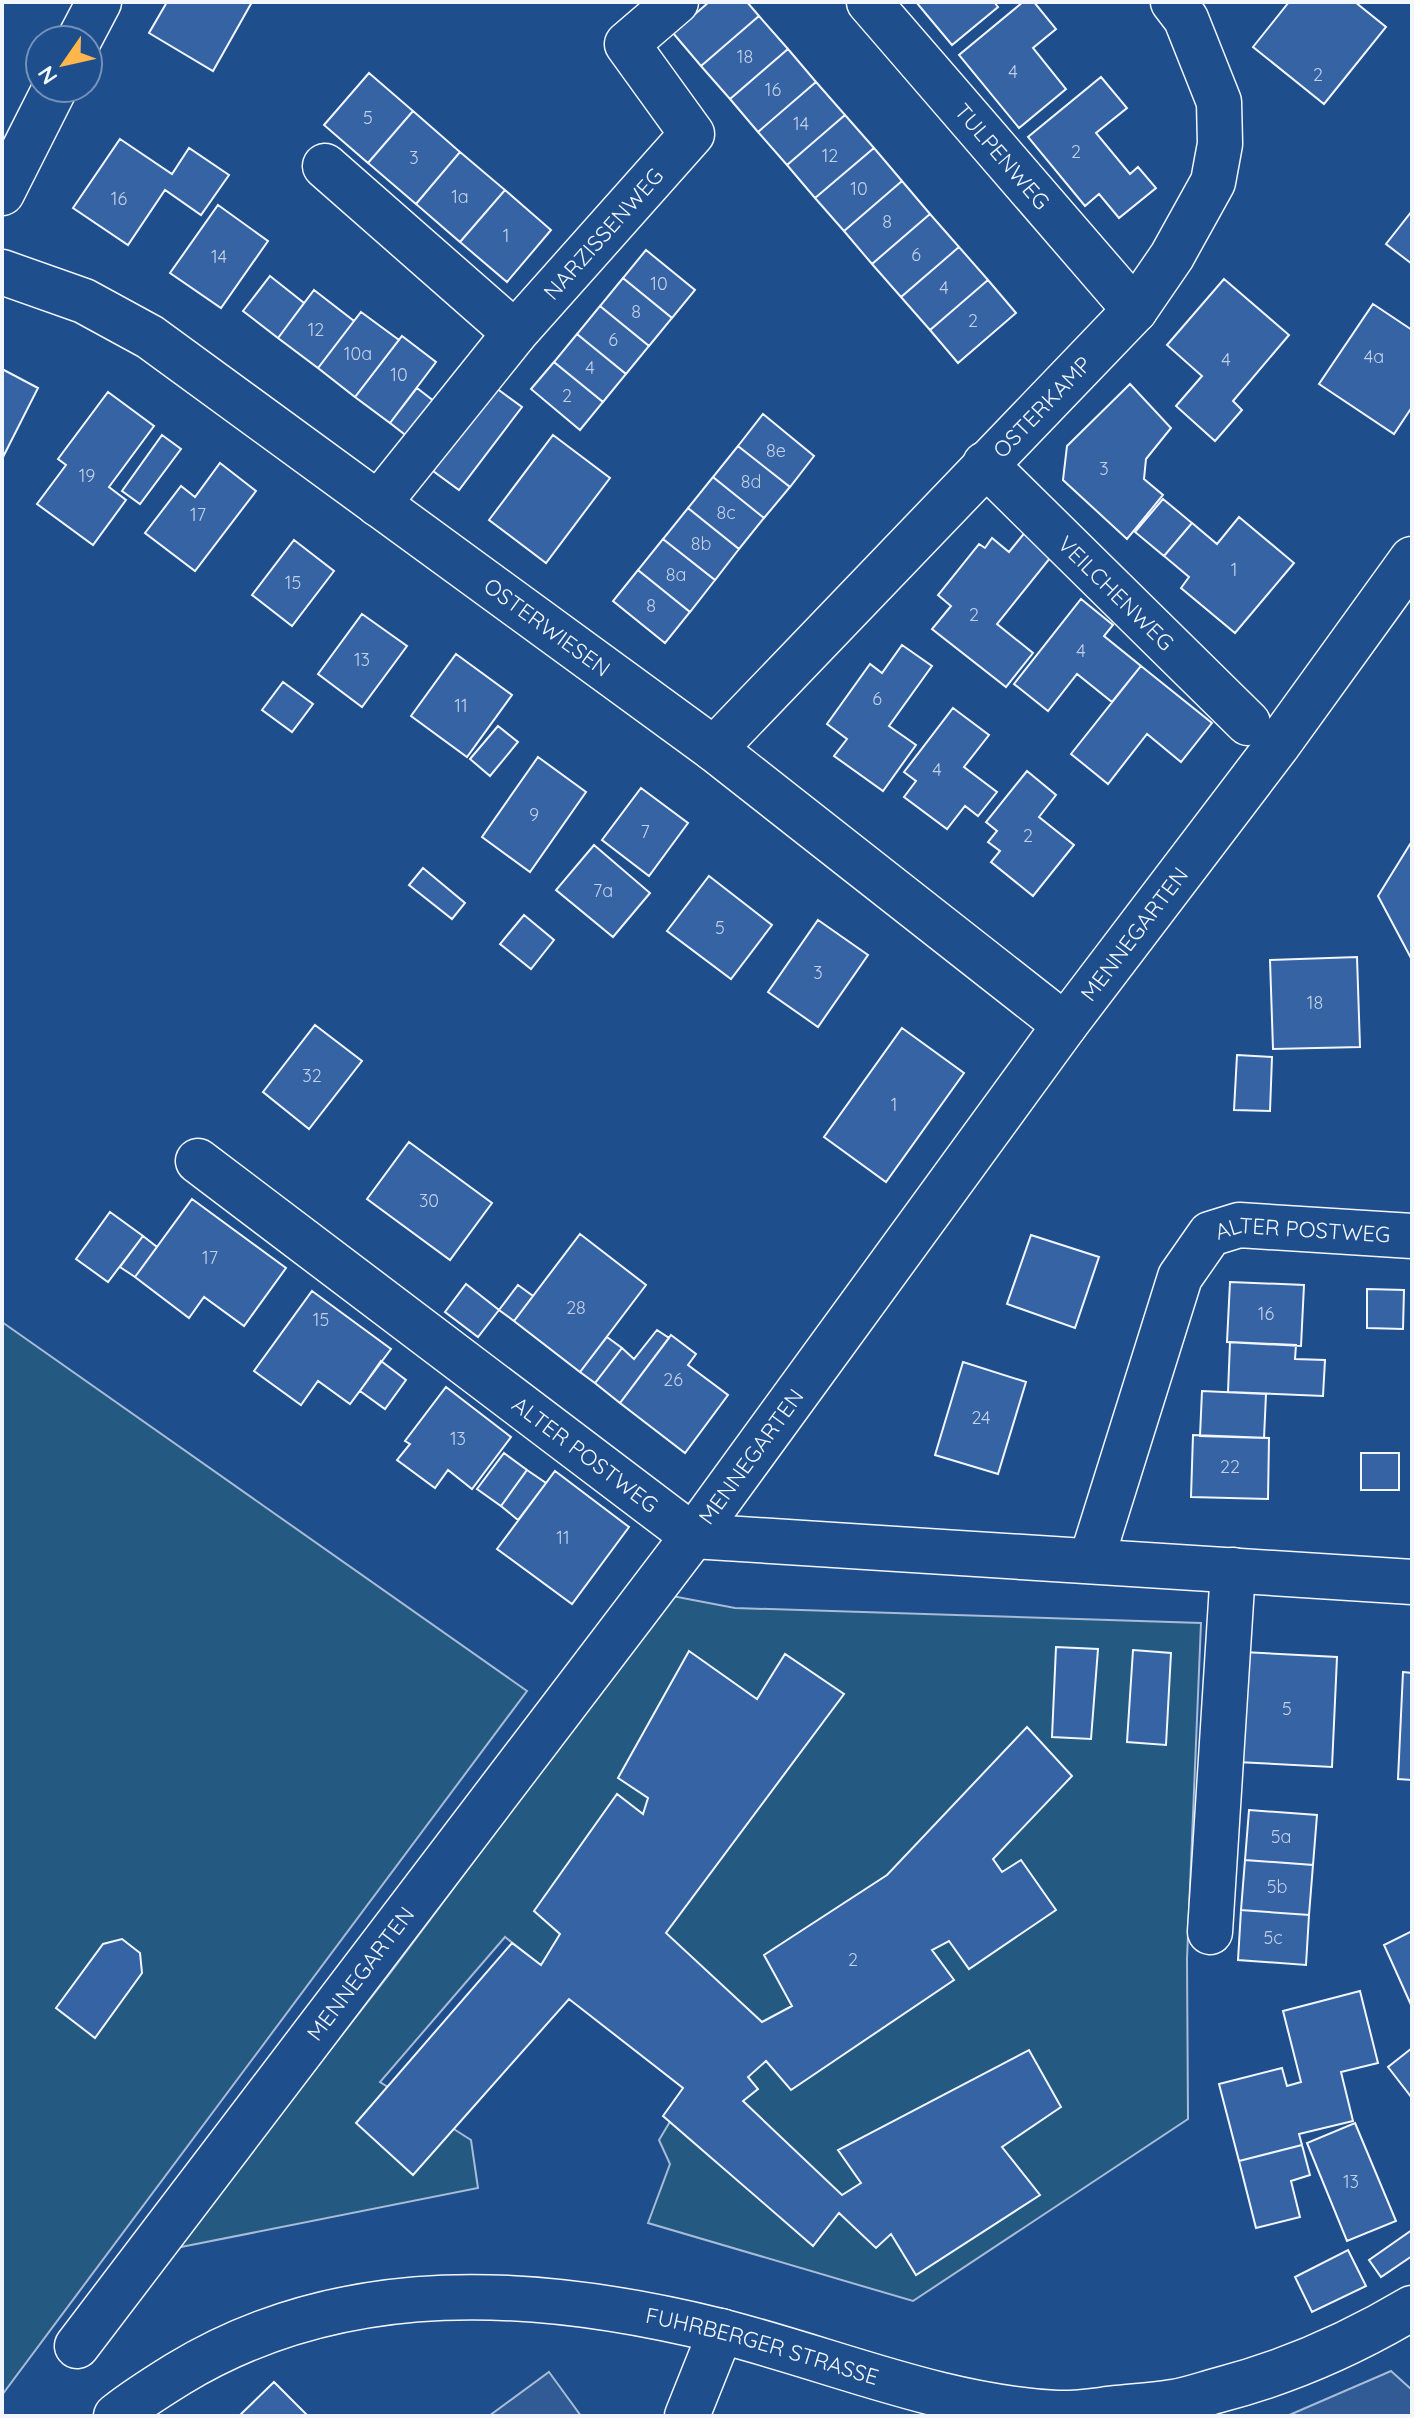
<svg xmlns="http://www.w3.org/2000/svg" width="1414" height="2418" font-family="Quicksand,sans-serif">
<rect width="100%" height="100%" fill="#1f4e8c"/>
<!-- green -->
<path fill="#245a82" stroke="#a8bbd7" stroke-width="2" d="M2,1322L527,1691L2,2395Z
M672,1596L735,1608L1201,1623L1187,1959L1188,2119L913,2301L648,2223L670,2164L659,2140L692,2085L505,1937L380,2082L471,2140L478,2188L176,2248L391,1972Z"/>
<!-- parking -->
<path fill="#305b95" stroke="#a8bbd7" stroke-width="2" d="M1391,2371L1412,2390V2416H1287Z
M549,2372L581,2416H489Z"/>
<!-- building -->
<path fill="#3563a3" stroke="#f2f6ff" stroke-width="2" d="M167,2H252L213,71L149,33Z
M709,2H747L759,16L701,66L673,33Z
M916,2H994L998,7L952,45Z
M1023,2H1034L1056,29L1033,48L1066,89L1019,128L959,55Z
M1289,2H1355L1386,27L1324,104L1253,47Z
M759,16L788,49L730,99L701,66Z
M788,49L816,82L758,132L730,99Z
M369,73L413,111L368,163L324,125Z
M1101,77L1127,108L1096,133L1130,174L1138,167L1156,188L1119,218L1099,194L1085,206L1028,137Z
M816,82L845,115L787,165L758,132Z
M413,111L460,152L416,204L368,163Z
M845,115L874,148L815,198L787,165Z
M120,139L172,174L189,148L229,175L201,215L165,190L128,245L73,208Z
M874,148L902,181L844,231L815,198Z
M460,152L505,190L460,242L416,204Z
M902,181L930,214L872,264L844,231Z
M505,190L551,230L507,282L460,242Z
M218,205L268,241L221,308L170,273Z
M1412,211V264L1386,244Z
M930,214L959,247L901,297L872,264Z
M959,247L988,280L930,330L901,297Z
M646,250L695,290L672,318L623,278Z
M270,276L304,303L278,338L243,311Z
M623,278L672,318L649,346L600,306Z
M1224,279L1289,335L1233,401L1242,410L1215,441L1176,406L1202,376L1167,345Z
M988,280L1016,313L958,363L930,330Z
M314,290L354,321L318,368L278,338Z
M1373,304L1412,330V407L1394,434L1319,384Z
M600,306L649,346L626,374L577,334Z
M361,312L399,340L355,397L318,368Z
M577,334L626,374L603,402L554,362Z
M402,336L436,362L390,423L355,397Z
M554,362L603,402L580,430L531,389Z
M2,369L38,388L2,459Z
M1130,384L1171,428L1146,459L1144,479L1163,495L1127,539L1063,480L1067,446Z
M492,385L522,407L459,490L429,468Z
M417,388L444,409L417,444L390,423Z
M108,392L154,426L109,487L126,500L93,545L37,504L66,465L58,459Z
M763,414L814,456L790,487L738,446Z
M162,435L181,449L140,504L122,491Z
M553,435L610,478L546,563L489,520Z
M738,446L790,487L764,518L713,477Z
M220,463L256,491L195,571L145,533L181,486L195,497Z
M713,477L764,518L739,549L688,508Z
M1163,499L1192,523L1164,556L1135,532Z
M688,508L739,549L715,580L663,539Z
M1239,517L1294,563L1235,633L1181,588L1189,577L1164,556L1192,523L1217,544Z
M1031,525L1059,547L997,624L1033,653L1006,687L932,629L951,606L938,595L979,544L985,548L992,538L1009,552Z
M663,539L715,580L690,612L638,570Z
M294,540L334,571L292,626L252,595Z
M638,570L690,612L665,643L613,601Z
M1081,599L1113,625L1104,636L1141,666L1112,702L1077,674L1048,711L1014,684Z
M362,614L407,646L362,707L318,674Z
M902,645L932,666L889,726L916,745L883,791L834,756L847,739L827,724L870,664L882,673Z
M456,654L512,695L467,757L411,716Z
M1141,666L1212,723L1181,762L1147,734L1108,784L1071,754Z
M283,682L313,704L292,732L262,710Z
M953,708L989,735L964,767L997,792L978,816L965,806L947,829L904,797L916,781L904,772Z
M498,726L518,742L490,776L470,759Z
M538,757L586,792L530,872L482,837Z
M1027,771L1056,795L1039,817L1074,845L1033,896L991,862L1000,851L988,842L997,831L986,822Z
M641,788L688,823L649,876L602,840Z
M1412,841V960L1378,896Z
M594,845L650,893L613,937L556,890Z
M423,868L465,903L452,919L409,885Z
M709,876L772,925L731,979L667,931Z
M524,915L554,940L531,969L500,944Z
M818,920L868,955L818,1027L768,992Z
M1357,957L1360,1047L1273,1049L1270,960Z
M315,1025L362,1061L309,1129L263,1092Z
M902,1028L964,1073L886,1182L824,1137Z
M1237,1055L1272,1057L1270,1111L1234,1110Z
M409,1142L492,1203L450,1260L367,1199Z
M192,1199L286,1268L244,1326L204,1297L189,1318L135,1277Z
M110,1212L143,1236L108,1282L76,1259Z
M580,1234L646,1285L580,1372L514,1321Z
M1031,1235L1099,1257L1075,1328L1007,1304Z
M143,1236L157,1247L135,1277L120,1267Z
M1230,1282L1304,1285L1301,1346L1227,1342Z
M466,1284L499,1310L478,1337L445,1312Z
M518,1285L533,1296L514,1321L499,1310Z
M1367,1289L1404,1290L1403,1329L1367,1328Z
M312,1291L391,1349L350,1404L318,1381L301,1405L254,1371Z
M657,1330L669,1338L620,1403L595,1383L622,1348L634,1359Z
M671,1335L696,1354L688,1365L728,1395L685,1453L620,1403Z
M607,1337L622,1348L595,1383L580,1372Z
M1230,1342L1296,1345L1295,1359L1325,1360L1323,1396L1228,1392Z
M381,1361L406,1380L385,1409L360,1391Z
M963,1362L1026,1382L998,1474L935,1455Z
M446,1387L511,1437L472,1489L448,1470L435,1488L397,1460L410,1444L405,1441Z
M1202,1391L1266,1394L1264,1438L1200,1436Z
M1193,1435L1269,1438L1268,1499L1191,1497Z
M504,1453L527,1470L501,1506L477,1489Z
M1361,1453H1399V1490H1361Z
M527,1470L546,1483L518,1520L501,1506Z
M555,1471L629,1527L572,1604L497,1549Z
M1056,1647L1098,1649L1091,1739L1052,1737Z
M1133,1650L1171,1653L1166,1745L1127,1742Z
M689,1651L757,1699L785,1654L844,1694L666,1933L762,2022L792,2006L764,1955L887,1875L1027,1727L1072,1776L993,1859L1002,1872L1021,1860L1056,1910L969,1969L949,1941L932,1950L954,1980L791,2090L766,2061L748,2077L758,2089L743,2101L842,2195L861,2183L838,2150L1029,2050L1061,2107L1002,2147L1040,2195L916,2275L891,2234L876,2248L839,2213L813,2246L663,2116L683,2088L569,1999L413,2175L356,2123L512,1943L541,1965L560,1934L534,1911L617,1794L643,1814L648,1798L618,1778Z
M1243,1652L1337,1657L1332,1767L1237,1762Z
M1403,1672L1412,1673V1780L1398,1779Z
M1249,1810L1317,1815L1313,1865L1245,1860Z
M1245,1860L1313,1865L1309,1915L1241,1910Z
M1241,1910L1309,1915L1306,1965L1238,1960Z
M1412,1931V2007L1384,1945Z
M122,1939L140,1953L142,1973L95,2038L56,2008L103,1944Z
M1360,1991L1378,2063L1341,2072L1353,2121L1299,2134L1302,2145L1239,2161L1219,2084L1282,2068L1287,2086L1301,2082L1283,2011Z
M1412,2048V2098L1388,2067Z
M1355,2123L1396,2221L1347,2241L1307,2143Z
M1302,2145L1310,2175L1291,2181L1300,2217L1256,2228L1239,2161Z
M1412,2230V2256L1381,2277L1369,2260Z
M1348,2250L1366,2286L1312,2312L1295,2277Z
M274,2382L308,2416H239Z"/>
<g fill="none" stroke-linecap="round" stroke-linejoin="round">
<defs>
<g id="minor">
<path id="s1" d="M869,2L1135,310"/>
<path d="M79,40L99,2"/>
<path d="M325,166L515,333"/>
<path d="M2,193L55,88"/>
<path id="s2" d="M2,272L84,301L150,337L714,749L1065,1025"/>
<path id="s3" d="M985,464L1248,723"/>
<path id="s4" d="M378,504L515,333L692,134L627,44L676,2"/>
<path id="s5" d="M714,749L1135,310L1172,256L1213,182L1220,144L1219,102L1186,19L1173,2"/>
<path id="s6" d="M198,1161L693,1536L1412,1582"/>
<path id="s7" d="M1091,1561L1180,1277L1210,1234L1239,1225L1412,1236"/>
<path d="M1210,1932L1233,1570"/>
<path id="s8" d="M77,2346L693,1536L1065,1025L1277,746L1412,559"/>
<path d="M687,2416L721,2331"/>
</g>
<g id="major">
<path id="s9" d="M116,2416C136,2400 157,2387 178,2374C344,2273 538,2286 720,2331C831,2359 941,2407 1057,2413C1077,2414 1098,2410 1118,2408C1136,2406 1155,2405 1173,2402C1188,2400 1204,2394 1219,2390C1289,2372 1350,2345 1412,2308"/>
</g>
</defs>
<!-- minor casing -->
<use href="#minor" stroke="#f2f6ff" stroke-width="47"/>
<!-- major casing -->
<use href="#major" stroke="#f2f6ff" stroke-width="47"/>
<!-- minor -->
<use href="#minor" stroke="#1f4e8c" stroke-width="44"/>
<!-- major -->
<use href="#major" stroke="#1f4e8c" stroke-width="44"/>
</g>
<g text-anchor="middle" stroke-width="6" stroke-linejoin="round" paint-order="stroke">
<!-- number labels -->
<g font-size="18" fill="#c3d1e8">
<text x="745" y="63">18</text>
<text x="1013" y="78">4</text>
<text x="1318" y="81">2</text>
<text x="773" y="96">16</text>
<text x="368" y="124">5</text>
<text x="801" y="130">14</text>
<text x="1076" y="158">2</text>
<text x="830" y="162">12</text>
<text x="414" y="164">3</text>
<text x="859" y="195">10</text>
<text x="460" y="203">1a</text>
<text x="119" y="205">16</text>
<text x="887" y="228">8</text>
<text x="506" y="242">1</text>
<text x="916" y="261">6</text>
<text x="219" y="263">14</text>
<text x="659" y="290">10</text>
<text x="944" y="294">4</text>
<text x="636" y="318">8</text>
<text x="973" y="327">2</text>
<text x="316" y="336">12</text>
<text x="613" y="346">6</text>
<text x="358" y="360">10a</text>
<text x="1374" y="363">4a</text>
<text x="1226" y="366">4</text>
<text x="590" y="374">4</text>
<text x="399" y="381">10</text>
<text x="567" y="402">2</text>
<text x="776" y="457">8e</text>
<text x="1104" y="475">3</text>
<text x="87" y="482">19</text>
<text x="751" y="488">8d</text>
<text x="726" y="519">8c</text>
<text x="198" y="521">17</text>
<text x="701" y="550">8b</text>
<text x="1234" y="576">1</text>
<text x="676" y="581">8a</text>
<text x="293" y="589">15</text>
<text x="651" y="612">8</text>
<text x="974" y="621">2</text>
<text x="1081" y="657">4</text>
<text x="362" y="666">13</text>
<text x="877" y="705">6</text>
<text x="461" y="712">11</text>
<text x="937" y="776">4</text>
<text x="534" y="821">9</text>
<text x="645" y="838">7</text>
<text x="1028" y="842">2</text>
<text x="603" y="897">7a</text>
<text x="720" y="934">5</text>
<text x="818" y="979">3</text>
<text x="1315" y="1009">18</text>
<text x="312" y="1082">32</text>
<text x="894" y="1111">1</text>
<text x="429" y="1207">30</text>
<text x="210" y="1264">17</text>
<text x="576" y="1314">28</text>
<text x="1266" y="1320">16</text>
<text x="321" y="1326">15</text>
<text x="673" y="1386">26</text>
<text x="981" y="1424">24</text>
<text x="458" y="1445">13</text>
<text x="1230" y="1473">22</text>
<text x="563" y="1544">11</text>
<text x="1287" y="1715">5</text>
<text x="1281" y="1843">5a</text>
<text x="1277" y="1893">5b</text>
<text x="1273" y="1944">5c</text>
<text x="853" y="1966">2</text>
<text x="1351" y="2188">13</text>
</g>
<!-- street labels -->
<g font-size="22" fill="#f2f6ff" stroke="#1f4e8c">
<text dy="8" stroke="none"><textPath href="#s1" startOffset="204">TULPENWEG</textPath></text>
<text dy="8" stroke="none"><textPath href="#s4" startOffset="352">NARZISSENWEG</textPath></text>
<text dy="8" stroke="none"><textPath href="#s5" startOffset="474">OSTERKAMP</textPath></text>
<text dy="8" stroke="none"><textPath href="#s3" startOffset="184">VEILCHENWEG</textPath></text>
<text dy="8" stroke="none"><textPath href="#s2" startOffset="654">OSTERWIESEN</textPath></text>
<text dy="8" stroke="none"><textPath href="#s8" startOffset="1764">MENNEGARTEN</textPath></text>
<text dy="8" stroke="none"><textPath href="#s7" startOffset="444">ALTER POSTWEG</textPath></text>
<text dy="8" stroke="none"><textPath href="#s6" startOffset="486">ALTER POSTWEG</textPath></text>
<text dy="8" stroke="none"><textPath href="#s8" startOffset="1116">MENNEGARTEN</textPath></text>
<text dy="8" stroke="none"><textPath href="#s8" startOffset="468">MENNEGARTEN</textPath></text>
<text dy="8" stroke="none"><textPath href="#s9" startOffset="678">FUHRBERGER STRASSE</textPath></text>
</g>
</g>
<!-- border -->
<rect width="1414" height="2418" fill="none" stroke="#f2f6ff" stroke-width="8"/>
<!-- north arrow -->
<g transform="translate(64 64) rotate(236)"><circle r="38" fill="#1f4e8c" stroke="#7391ba" stroke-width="2"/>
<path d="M0-6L14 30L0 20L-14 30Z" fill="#ffb74d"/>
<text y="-12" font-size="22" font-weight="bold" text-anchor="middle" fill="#f2f6ff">N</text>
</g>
</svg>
